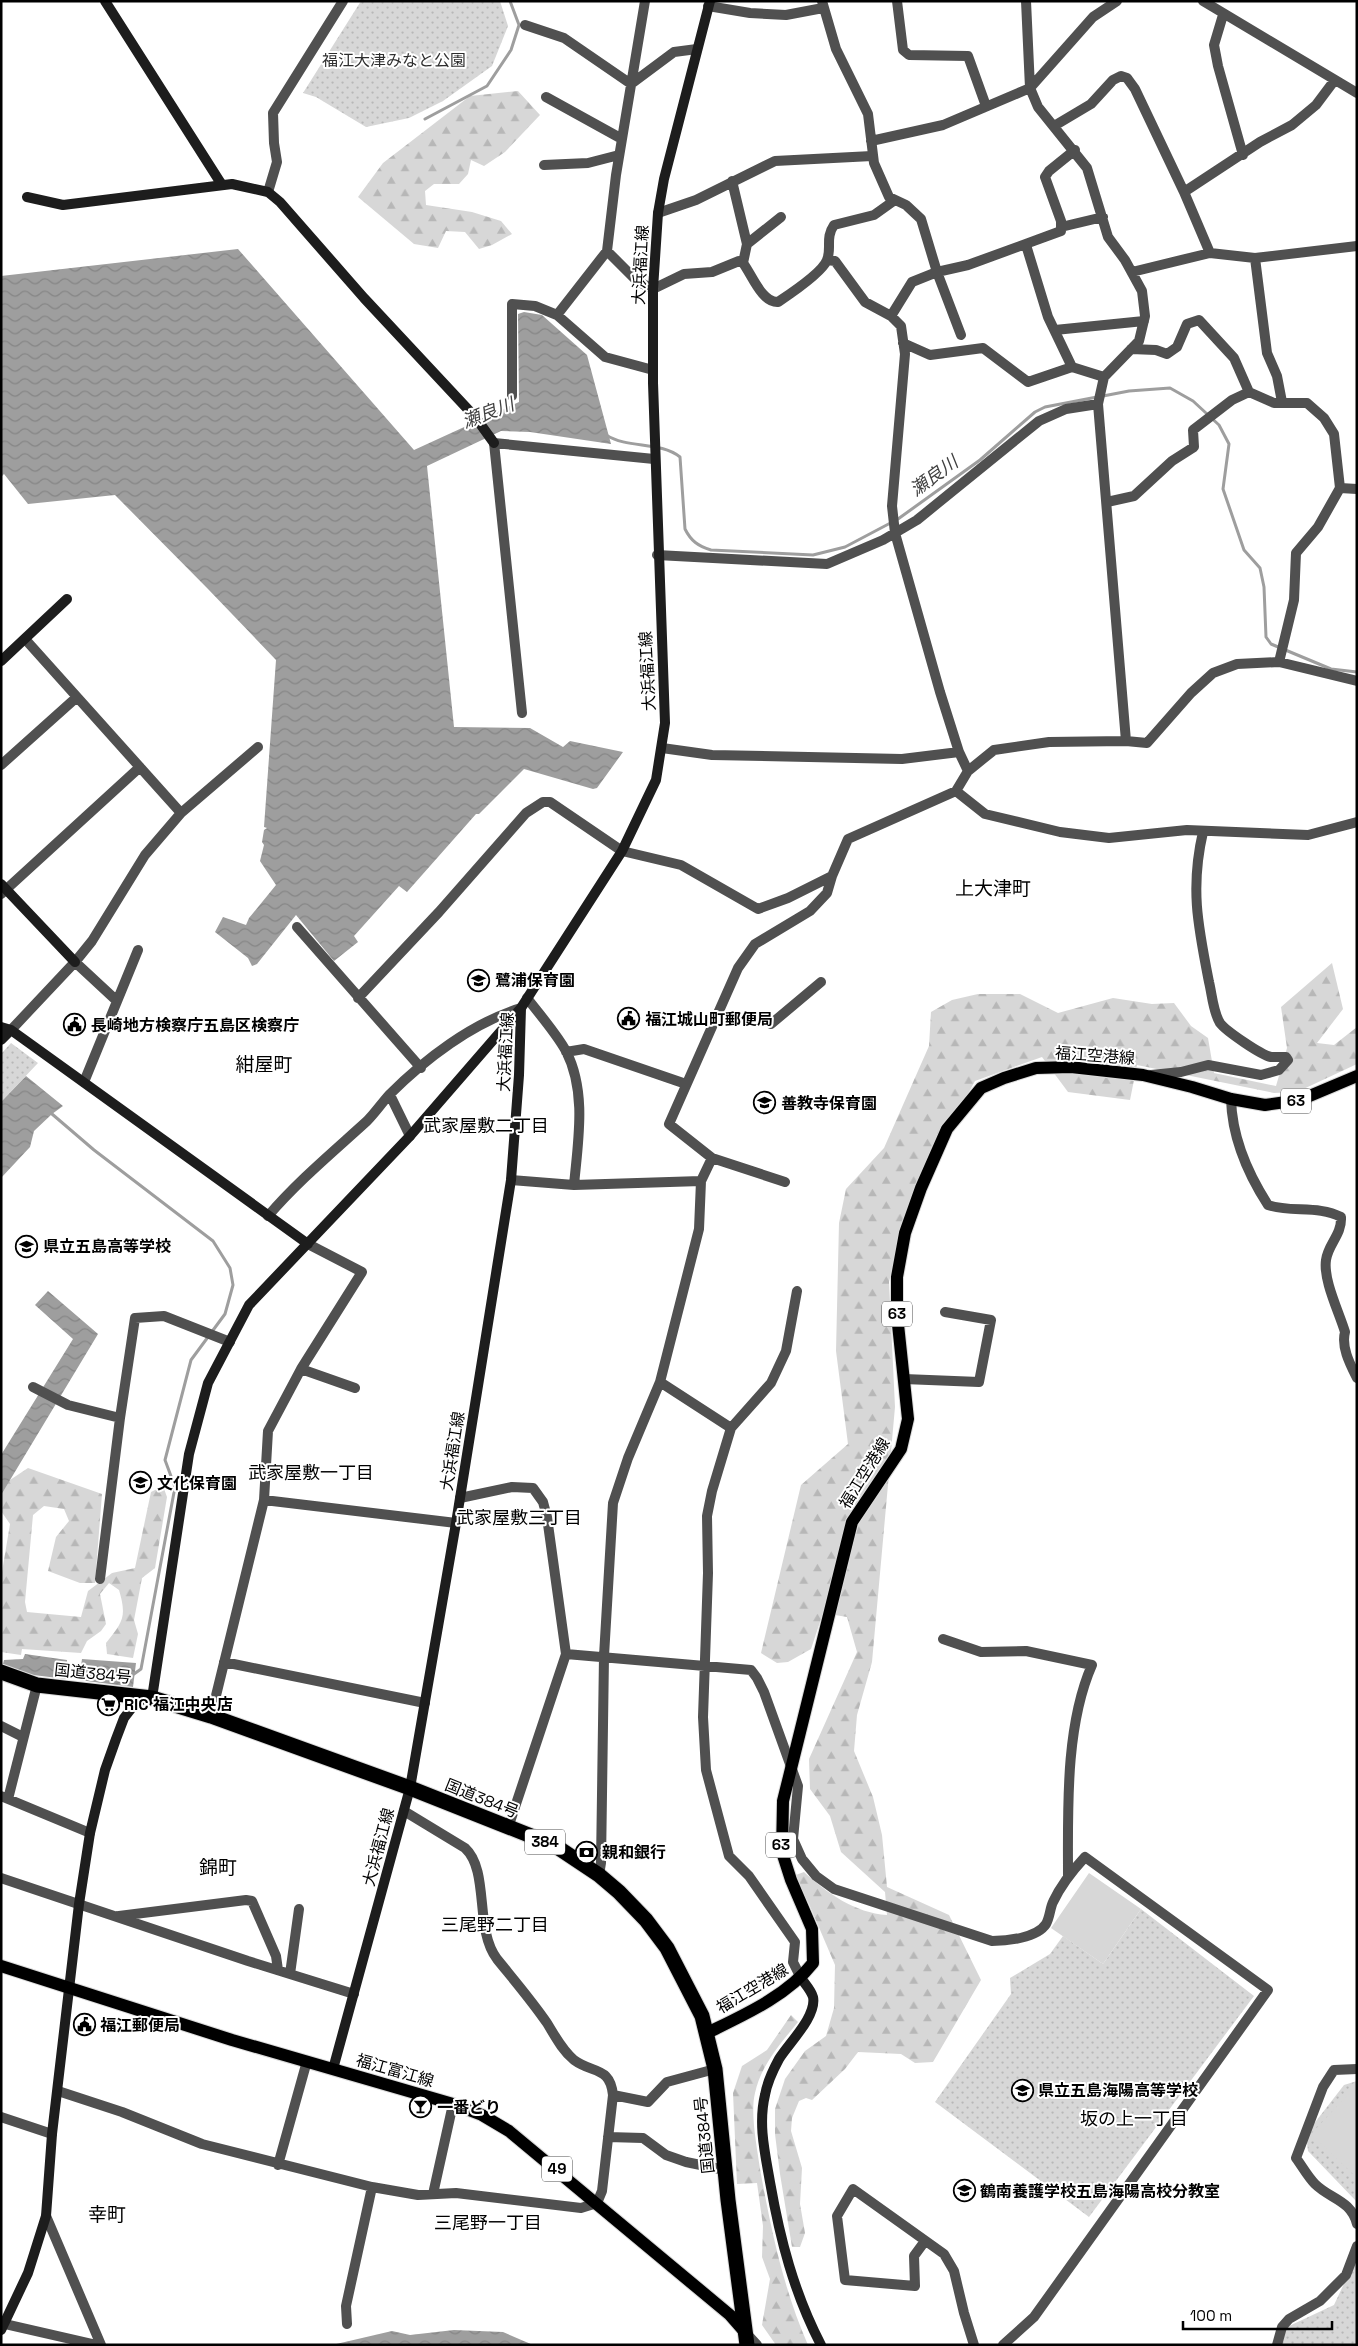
<svg xmlns="http://www.w3.org/2000/svg" width="1358" height="2346" font-family="'Space Grotesk','Noto Sans JP',sans-serif">
<defs>
<pattern id="forest-firs" width="22" height="20" patternUnits="userSpaceOnUse" patternTransform="scale(1.25)"><rect width="22" height="20" fill="#d7d7d7"/><path d="M5 1l3.5 6h-7zM16 11l3.5 6h-7z" fill="#b7b7b7"/></pattern>
<pattern id="park-dots" width="8" height="8" patternUnits="userSpaceOnUse" patternTransform="scale(1.25)"><rect width="8" height="8" fill="#d7d7d7"/><path d="M2 2h.1M6 6h.1" fill="none" stroke="#b7b7b7" stroke-width="1.8" stroke-linecap="round"/></pattern>
<pattern id="water-waves" width="16" height="10" patternUnits="userSpaceOnUse" patternTransform="scale(1.25)"><rect width="16" height="10" fill="#9e9e9e"/><path d="M0 5q4-4 8 0t8 0" fill="none" stroke="#868686"/></pattern>
</defs>
<rect width="100%" height="100%" fill="#fff"/>
<!-- forest -->
<path fill="url(#forest-firs)" d="M518,91L540,115L505,152L484,166L471,160L468,174L459,184H434L425,191L426,205L472,212L501,221L512,234L492,245L479,249L465,232L446,231L438,248L414,244L358,197L383,163L470,96Z
M1332,963L1343,1009L1317,1043L1334,1045L1357,1027V1064L1297,1092L1274,1093L1137,1065L1130,1100L1068,1092L1042,1057L975,1081L910,1200L889,1282L895,1407L872,1662L857,1715L854,1751L873,1797L882,1835L887,1887L949,1915L981,1980L933,2062L915,2063L901,2054L858,2052L845,2069L812,2100L806,2098L799,2101L792,2118L791,2131L802,2168L800,2204L805,2233L800,2247H792L780,2174L775,2134V2109L785,2079L805,2051L826,2036L834,2008L835,1965L809,1904L793,1876L804,1872C827,1893 855,1913 887,1915L885,1892L841,1852L830,1816L810,1789L809,1759L857,1652L847,1617L823,1613L811,1649L788,1662L777,1663L761,1653L801,1485L848,1444L836,1351L839,1223L846,1189L884,1148L929,1046L931,1012L952,1000L978,994H1020L1058,1013L1113,998L1152,1004L1174,1003L1191,1026L1208,1038L1214,1073L1276,1086L1287,1048L1281,1007Z
M28,1468L102,1494L95,1583H80L48,1571L56,1537L69,1521L64,1509L44,1506L33,1515L25,1602L27,1612L81,1617L88,1591L112,1573L135,1568L151,1492L163,1486L167,1497L155,1568L142,1578L134,1620L138,1634L133,1658L107,1654L106,1643C123,1622 127,1617 119,1590L109,1583L100,1594L106,1624L101,1631L87,1641L81,1653L22,1649L21,1655L1,1652V1578L10,1524L1,1511V1486Z
M791,2015L798,2022C781,2043 761,2065 755,2093C750,2113 757,2147 760,2169C771,2229 783,2288 808,2345H776L762,2325L770,2279L762,2257L763,2226L757,2183L737,2184L733,2093L742,2066L767,2050Z"/>
<!-- park -->
<path fill="url(#park-dots)" d="M361,1H500L508,26L492,66L443,101L409,118L366,127L316,97L303,93Z
M11,1043L38,1063L1,1102V1054Z
M1141,1909L1254,1996L1089,2217L935,2102L1011,1994L1010,1978L1050,1954L1063,1936L1103,1964Z
M1357,2081V2202L1308,2151L1306,2134L1344,2085Z
M1357,2256V2345H1277L1287,2327L1334,2305Z"/>
<!-- garden -->
<path fill="#d7d7d7" d="M1089,1873L1141,1909L1103,1964L1051,1928Z
M1354,2088L1357,2091V2178L1311,2134Z"/>
<!-- water -->
<path fill="url(#water-waves)" d="M238,249L414,450L519,402L518,314L524,312L542,315L587,355L611,444L530,432L501,431L427,466L454,727L530,728L563,747L570,741L623,752L597,788L593,789L524,769L479,814H476L407,892L399,886L354,936L358,942L334,961L296,915L257,964L252,966L248,958L215,932L223,917L246,925L249,918L276,885L260,861L264,845L262,842L264,830L267,828L264,827L276,660L208,589L115,495L28,504L4,474L1,477V276Z
M26,1076L63,1106L52,1114L34,1131L30,1147L1,1178V1102Z
M48,1291L98,1334L1,1495V1455L73,1339L35,1305Z
M25,1654L67,1660L66,1679L25,1674L3,1664L4,1660L23,1659Z
M82,1659L136,1663L133,1687L79,1680Z
M454,2330L503,2332L533,2345H332L392,2331L410,2335Z"/>
<g fill="none" stroke-linecap="round" stroke-linejoin="round">
<!-- stream -->
<path stroke="#9e9e9e" stroke-width="3" d="M425,119L487,86L511,50L519,25L510,1
M1103,396L1129,391L1170,388L1193,401L1219,425L1229,444L1223,489L1244,550L1260,568L1264,587L1266,637L1271,644L1331,669L1357,672
M606,435C628,449 660,441 680,457L685,529C691,541 698,546 711,550L813,555L845,547L898,519L980,460L1035,412L1045,407L1097,397
M52,1114L94,1150L213,1241L230,1268L233,1285L225,1314L191,1360L165,1460L175,1487L141,1669L134,1674"/>
<defs>
<path id="primary" d="M1,1966L232,2040L453,2104L482,2115L509,2131L730,2315L744,2331
M707,2033C744,2015 787,1996 813,1963L812,1929L791,1880L782,1852L783,1801L852,1522L901,1449L908,1419L897,1315V1277L905,1233L921,1188L947,1129L981,1088L1004,1078L1036,1068L1071,1067L1143,1075L1192,1087L1231,1099L1265,1105L1300,1100L1357,1076"/>
<path id="highway" d="M1,1672L37,1685L152,1698L211,1716L410,1788L554,1845L599,1875L619,1892L646,1920L667,1948L702,2016L715,2069L728,2200L747,2345"/>
</defs>
<!-- primary casing -->
<use href="#primary" stroke="#dbdbdb" stroke-width="14"/>
<!-- highway casing -->
<use href="#highway" stroke="#dbdbdb" stroke-width="17"/>
<!-- street -->
<path stroke="#505050" stroke-width="10" d="M645,1L616,175L607,251L637,281L653,289L684,274L712,272L739,261L743,263C752,275 762,303 778,302C790,294 822,273 827,260C832,248 825,238 834,225L874,215L895,200
M822,1L836,49L868,114L874,163L889,197L906,205L921,219L937,272L961,335
M897,1L903,50L909,55L968,56L986,106
M1026,1L1030,88L1038,107L1087,168L1108,237L1125,260L1142,291L1145,316L1139,341L1104,377L1098,404L1126,741
M1203,1L1357,93
M708,6L750,13L786,15L823,8
M1223,15L1214,45L1218,66L1243,155
M525,25L564,38L631,84L674,52L697,49
M546,97L622,139
M1054,126L1091,104L1113,80L1121,76L1127,78L1135,89L1184,192L1210,253
M871,141L943,125L1030,88L1093,17L1117,1
M544,165L588,163L619,155
M732,181L747,244L743,263
M268,192L277,162L274,143L273,113L343,1
M1184,192L1260,142L1292,125L1316,105L1334,81
M658,213L696,200L775,161L872,156
M1061,227L1103,217
M747,244L781,217
M1026,245L1048,317L1072,367
M1255,258L1267,353L1277,376L1282,402
M1132,272L1210,253L1255,258L1357,246
M557,315L607,251
M891,316L912,282L937,272L968,265L1061,231V221L1045,177L1049,171L1075,150
M1055,330L1144,321
M903,343L930,355L983,348L1028,382L1072,367L1104,377
M1131,349L1156,350L1167,354L1177,347L1187,324L1199,320L1234,358L1249,392L1274,403H1307L1324,418L1334,434L1340,488L1318,527L1296,553L1294,600L1279,662
M512,396V304L535,306L557,315L605,357L653,370
M1340,488L1357,489
M1107,502L1134,496L1172,461L1194,447L1193,430L1232,400L1249,392
M657,555L827,564L883,540L917,520L1039,421L1066,409L1098,404
M25,639L181,813
M522,713L494,443L654,459
M662,748L712,755L902,759L959,752
M1,765L77,697
M968,771L994,750L1049,742L1126,741L1147,743L1191,693L1213,673L1237,664L1279,662L1357,681
M956,791L985,814L1060,832L1109,838L1187,830L1308,835L1357,822
M1,894L140,767
M297,927L421,1068
M75,962L117,1001
M358,998L439,912L526,813L543,802H550L622,851L681,865L758,909L788,898L832,876
M527,998C540,1015 556,1033 566,1051C587,1092 578,1141 574,1185
M771,1024L821,982
M11,1030L75,962L92,941L145,855L181,813L258,747
M566,1052L584,1049L686,1084
M1151,1075L1181,1072L1208,1065L1261,1075L1279,1070L1288,1060L1286,1057C1281,1057 1275,1057 1271,1057C1261,1055 1226,1031 1220,1023C1213,1012 1212,994 1209,982C1198,926 1190,888 1203,832
M84,1082L138,950
M390,1095L410,1136
M1231,1099C1232,1136 1248,1174 1268,1205C1291,1213 1318,1205 1341,1217C1342,1235 1328,1244 1326,1260C1323,1280 1339,1312 1345,1332C1341,1347 1350,1364 1357,1378
M511,1180L574,1185L701,1181
M785,1182L712,1158L669,1124L738,968L755,944L810,911L827,893L832,876L848,839L956,791L968,771L959,752L940,692L895,533L892,506L905,354L901,326L891,316L865,302L835,261L827,260
M268,1216C298,1181 333,1152 367,1121C375,1113 381,1104 389,1095C425,1059 472,1023 521,1008
M797,1291L786,1351L771,1383L731,1428L712,1491L707,1516L708,1573L703,1717L706,1770L729,1856L749,1876L795,1942L793,1962L801,1978
M301,1369L355,1388
M904,1379L979,1382L991,1320L945,1312
M660,1382L731,1428
M33,1387L68,1405L120,1418
M460,1498L512,1487L533,1488L543,1502L547,1517L566,1654L508,1828
M264,1500L456,1523
M100,1579L120,1418L135,1318L164,1316L230,1342
M943,1639L981,1652L1026,1651L1092,1665C1065,1726 1068,1810 1068,1876
M566,1654L751,1670L757,1678L764,1692L798,1786L793,1839L802,1859L816,1876L834,1889L992,1941C1007,1941 1037,1938 1046,1924C1050,1917 1050,1908 1053,1902C1061,1885 1072,1871 1085,1857L1268,1990L1034,2317L1003,2345
M224,1662L425,1703
M211,1716L264,1500L268,1431L301,1369L362,1272L308,1244
M1,1726L23,1737
M1,1796L90,1833
M8,1799L37,1685
M599,1875L601,1863L604,1656L613,1503L628,1458L660,1382L699,1229L701,1181L712,1158
M1,1878L248,1961L354,1994
M119,1916L246,1900L252,1901L276,1956L278,1970
M290,1974L299,1909
M1357,2069L1334,2070L1323,2087L1296,2158C1302,2166 1308,2177 1315,2184C1330,2199 1351,2200 1357,2224
M58,2091L122,2112L202,2144L372,2187L418,2195L456,2193L581,2208L597,2203L602,2191L613,2095C610,2066 593,2074 574,2060C562,2050 555,2036 547,2023C532,2001 514,1980 497,1959C474,1929 490,1871 465,1848L404,1811
M613,2095L648,2102L667,2082L715,2069
M1,2117L52,2134
M608,2137L643,2138L666,2155L686,2162L725,2170
M278,2165L307,2061
M433,2194L453,2104
M46,2216L101,2345
M925,2241L914,2256L915,2286L845,2280L837,2216L853,2189L944,2254L954,2271L964,2313L974,2345
M1,2323L97,2345
M347,2324L346,2306L372,2187
M745,2332L757,2345
M1277,2345L1282,2327L1289,2319L1320,2301L1346,2275L1357,2246"/>
<!-- secondary -->
<path stroke="#1d1d1d" stroke-width="10" d="M105,1L222,185
M27,197L63,205L232,184L268,192L280,202L364,298L476,418L494,443
M1,661L67,599
M1,884L75,962
M1,1027L11,1030L308,1244
M1,1040L11,1030
M152,1698L189,1454L208,1383L249,1305L410,1136L521,1008L622,851L656,780L665,723L653,383V289L658,213L664,179L710,1
M801,1978C805,1984 811,1990 813,1997C817,2016 789,2043 779,2059C773,2070 767,2083 765,2095C758,2124 765,2153 770,2182C780,2239 794,2293 821,2345
M333,2069L410,1788L456,1523L511,1180L519,1075L521,1008
M1,2330L28,2273L46,2216L52,2134L79,1904L90,1833L105,1770L116,1739L124,1718L141,1696"/>
<!-- primary -->
<use href="#primary" stroke="#000" stroke-width="12"/>
<!-- highway -->
<use href="#highway" stroke="#000" stroke-width="15"/>
</g>
<!-- icons -->
<defs>
<symbol id="school-ring" viewBox="-11 -11 22 22"><circle r="9.5" fill="#fff" stroke="#000" stroke-width="1.5"/><path d="M0-5L7-2L0 1L-7-2ZM-4 1L0 2.5L4 1V4Q0 6-4 4Z" fill="#000"/></symbol>
<symbol id="civic-ring" viewBox="-11 -11 22 22"><circle r="9.5" fill="#fff" stroke="#000" stroke-width="1.5"/><path d="M-.6-6.5H3V-4.5H.6V-3L4-1V1h2V6H-6V1h2V-1L-.6-3ZM-1.2 2.5V6h2.4V2.5Z" fill="#000"/></symbol>
<symbol id="supermarket-ring" viewBox="-11 -11 22 22"><circle r="9.5" fill="#fff" stroke="#000" stroke-width="1.5"/><path d="M-6-5.5h2.5l.6 2H6L4.5 2H-2.5L-4.4-4H-6ZM-1.5 3.2a1.3 1.3 0 1 0 .1 0ZM3 3.2a1.3 1.3 0 1 0 .1 0Z" fill="#000"/></symbol>
<symbol id="bank-ring" viewBox="-11 -11 22 22"><circle r="9.5" fill="#fff" stroke="#000" stroke-width="1.5"/><path d="M-6-4H6V4H-6ZM0-2.3a2.3 2.3 0 1 0 0 4.6a2.3 2.3 0 1 0 0-4.6Z" fill="#000"/></symbol>
<symbol id="bar-ring" viewBox="-11 -11 22 22"><circle r="9.5" fill="#fff" stroke="#000" stroke-width="1.5"/><path d="M-6-5H6L.8 .8V4.5H3.5V6h-7V4.5H-.8V.8Z" fill="#000"/></symbol>
</defs>
<g fill-rule="evenodd">
<use href="#school-ring" x="466" y="968" width="25" height="25"/>
<use href="#civic-ring" x="616" y="1006" width="25" height="25"/>
<use href="#civic-ring" x="62" y="1012" width="25" height="25"/>
<use href="#school-ring" x="752" y="1090" width="25" height="25"/>
<use href="#school-ring" x="14" y="1234" width="25" height="25"/>
<use href="#school-ring" x="128" y="1470" width="25" height="25"/>
<use href="#supermarket-ring" x="96" y="1692" width="25" height="25"/>
<use href="#bank-ring" x="574" y="1840" width="25" height="25"/>
<use href="#civic-ring" x="72" y="2012" width="25" height="25"/>
<use href="#school-ring" x="1010" y="2078" width="25" height="25"/>
<use href="#bar-ring" x="408" y="2094" width="25" height="25"/>
<use href="#school-ring" x="952" y="2178" width="25" height="25"/>
</g>
<g text-anchor="middle" stroke-width="4" stroke-linejoin="round" paint-order="stroke">
<!-- shield labels -->
<g fill="#fff" stroke="#4c4c4c" stroke-width="1">
<rect x="1281" y="1088.5" width="30" height="25" rx="4"/>
<rect x="882" y="1301.5" width="30" height="25" rx="4"/>
<rect x="525" y="1829.5" width="40" height="25" rx="4"/>
<rect x="766" y="1832.5" width="30" height="25" rx="4"/>
<rect x="542" y="2156.5" width="30" height="25" rx="4"/>
</g>
<g font-size="15" font-weight="bold" fill="#000">
<text x="1296" y="1106">63</text>
<text x="897" y="1319">63</text>
<text x="545" y="1847">384</text>
<text x="781" y="1850">63</text>
<text x="557" y="2174">49</text>
</g>
<!-- park labels -->
<g font-size="16" fill="#2e2e2e" stroke="#fff">
<text x="394" y="66">福江大津みなと公園</text>
</g>
<!-- street labels -->
<g font-size="16" fill="#000" stroke="#fff">
<text transform="translate(640 265) rotate(-87)" y="6">大浜福江線</text>
<text transform="translate(647 671) rotate(-93)" y="6">大浜福江線</text>
<text transform="translate(505 1052) rotate(-87)" y="6">大浜福江線</text>
<text transform="translate(1095 1055) rotate(4)" y="6">福江空港線</text>
<text transform="translate(452 1451) rotate(-81)" y="6">大浜福江線</text>
<text transform="translate(864 1473) rotate(-58)" y="6">福江空港線</text>
<text transform="translate(93 1673) rotate(6)" y="6">国道384号</text>
<text transform="translate(482 1798) rotate(22)" y="6">国道384号</text>
<text transform="translate(378 1847) rotate(-75)" y="6">大浜福江線</text>
<text transform="translate(752 1988) rotate(-31)" y="6">福江空港線</text>
<text transform="translate(395 2070) rotate(16)" y="6">福江富江線</text>
<text transform="translate(704 2135) rotate(-96)" y="6">国道384号</text>
</g>
<!-- poi labels -->
<g font-size="16" font-weight="bold" fill="#000" stroke="#fff" text-anchor="start">
<text x="495" y="986">鷺浦保育園</text>
<text x="645" y="1025">福江城山町郵便局</text>
<text x="91" y="1031">長崎地方検察庁五島区検察庁</text>
<text x="781" y="1109">善教寺保育園</text>
<text x="43" y="1252">県立五島高等学校</text>
<text x="157" y="1489">文化保育園</text>
<text x="124" y="1710">RIC 福江中央店</text>
<text x="602" y="1858">親和銀行</text>
<text x="100" y="2031">福江郵便局</text>
<text x="1038" y="2096">県立五島海陽高等学校</text>
<text x="437" y="2113">一番どり</text>
<text x="980" y="2197">鶴南養護学校五島海陽高校分教室</text>
</g>
<!-- water labels -->
<g font-size="18" font-style="italic" fill="#3f3f3f" stroke="#fff">
<text transform="translate(488 413) rotate(-21)" y="6">瀬良川</text>
<text transform="translate(934 476) rotate(-36)" y="6">瀬良川</text>
</g>
<!-- neighbourhood labels -->
<g font-size="18" fill="#000" stroke="#fff">
<text x="486" y="1132">武家屋敷二丁目</text>
<text x="311" y="1479">武家屋敷一丁目</text>
<text x="519" y="1524">武家屋敷三丁目</text>
<text x="495" y="1931">三尾野二丁目</text>
<text x="1134" y="2125">坂の上一丁目</text>
<text x="488" y="2229">三尾野一丁目</text>
</g>
<!-- quarter labels -->
<g font-size="19" fill="#000" stroke="#fff">
<text x="993" y="895">上大津町</text>
<text x="264" y="1071">紺屋町</text>
<text x="218" y="1874">錦町</text>
<text x="107" y="2221">幸町</text>
</g>
</g>
<!-- border -->
<rect width="1358" height="2346" fill="none" stroke="#000000" stroke-width="5"/>
<!-- scale -->
<path d="M1183 2321v8h149v-8" fill="none" stroke="#000000" stroke-width="2.5"/>
<text x="1190" y="2321" font-size="15" fill="#000000" stroke="#ffffff" stroke-width="4" paint-order="stroke">100 m</text>
</svg>
